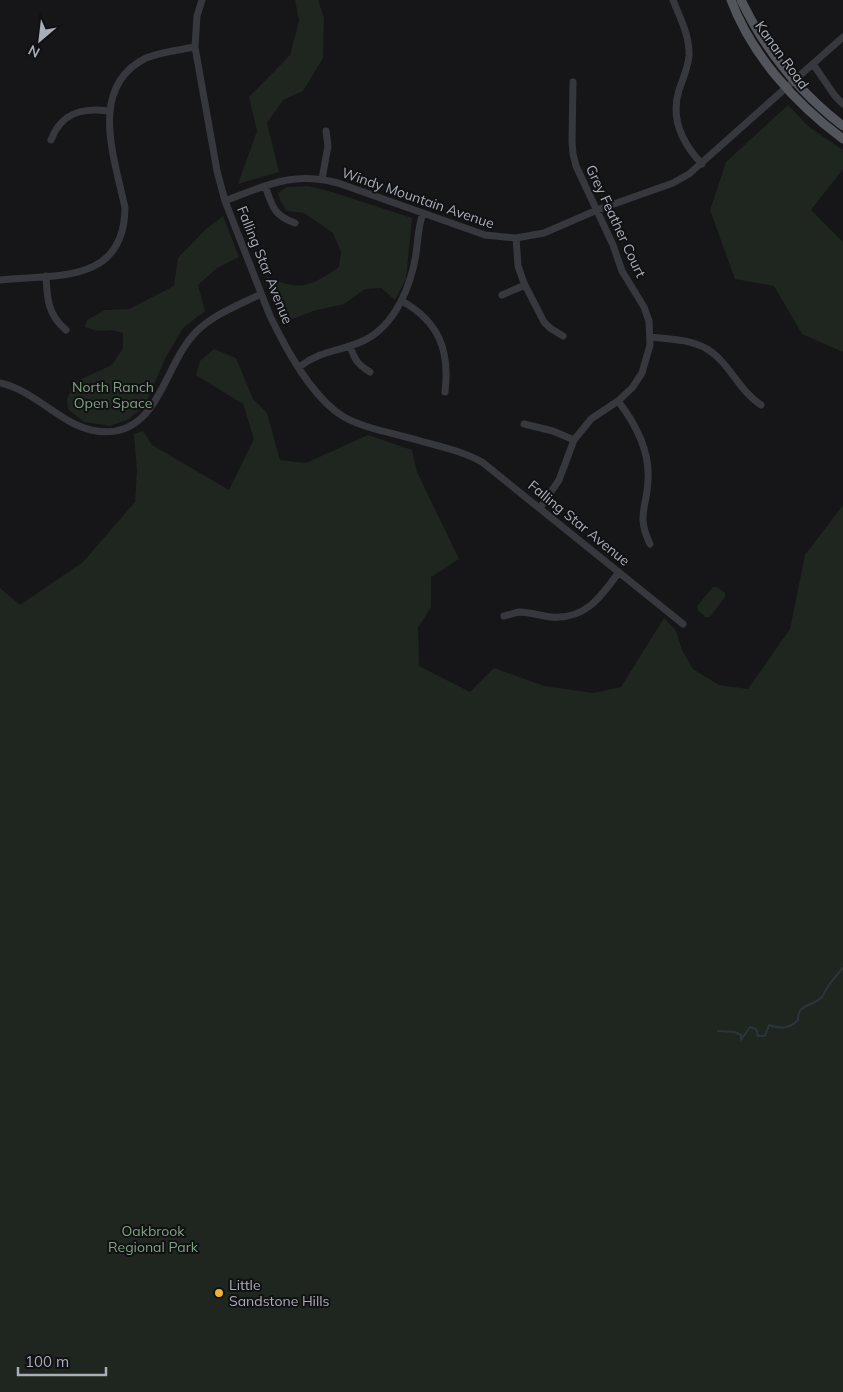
<svg xmlns="http://www.w3.org/2000/svg" width="843" height="1392" font-family="Mulish,sans-serif">
<rect width="100%" height="100%" fill="#161618"/>
<!-- green -->
<path fill="#1e261f" d="M295,0H318L324,18L323,58L303,91L283,100L267,123L279,172L238,184L257,131L249,97L290,55L299,21Z
M788,105L809,127L843,150V169L811,210L843,242V352L802,334L774,286L735,279L710,210L726,162Z
M308,186L332,192L412,218L406,279L395,300L381,288L365,289L344,304L313,311L285,322L266,276C299,292 310,287 339,267L341,252L333,233L304,213L287,211L281,202L278,193L287,187Z
M223,216L239,257L217,268L198,285L205,311L183,328L165,359L145,405L129,419L110,426L84,422L68,409L67,399L75,382L112,365L123,348V333L113,330L97,331L85,327L87,320L105,310L129,309L174,286L178,258L206,229Z
M214,349L236,358L253,399L267,413L280,460L306,463L368,435L412,450L417,472L459,559L431,577V607L418,628L419,666L470,692L494,668L544,686L593,693L621,687L664,618L676,631L682,650L693,669L719,685L748,689L790,629L805,555L843,505V1392H0V588L20,605L83,562L135,502L137,471L134,434L143,431L152,445L229,490L254,439L243,404L196,375L200,361Z
M713,587H717L725,593V597L710,617H705L698,610L697,606Z"/>
<g fill="none" stroke-linecap="round" stroke-linejoin="round">
<!-- stream -->
<path stroke="#2c353c" stroke-width="2" d="M718,1031L735,1032L741,1035V1040L750,1027L756,1029L758,1036H765L769,1025C780,1029 789,1029 798,1020C797,1003 813,1007 822,997C824,995 824,992 826,990C830,982 837,975 843,968"/>
<!-- minor -->
<path stroke="#37383d" stroke-width="7" d="M202,0L197,16L195,47L217,171L225,201L270,316C286,349 312,398 344,417C366,429 393,433 417,440C439,446 462,451 482,462L683,624
M673,0C680,18 690,36 689,56C688,68 683,78 679,90C670,119 682,143 702,164
M813,64L835,96L843,104
M51,140C61,113 82,107 109,111
M322,179L328,146L326,131
M265,186C273,207 273,215 295,223
M225,201C267,185 292,171 338,183L485,235L516,238L544,233L597,210L673,183L689,174L843,37
M516,238L518,266L524,283L544,322L550,328L563,336
M46,276C47,299 48,315 66,330
M0,280C55,274 124,285 125,208C115,159 87,87 146,58C161,52 179,50 195,47
M502,295L525,285
M402,301C439,322 450,350 445,392
M650,337C669,339 690,339 707,349C729,362 739,391 761,405
M350,346C355,360 357,364 370,372
M299,367C323,349 341,352 365,340C395,325 411,286 416,254C418,240 418,227 423,213
M0,383C34,390 58,422 91,430C158,445 162,366 196,332C214,314 239,305 261,294
M618,401C635,423 650,451 648,480C647,508 636,515 650,544
M524,424L553,431L574,440
M540,508L559,480L574,440L591,419L618,401L632,388L642,373L650,345L649,321L644,307L622,271L613,245L576,166L573,154L572,142L573,82
M504,616C509,615 514,613 519,612C530,612 541,616 551,617C585,620 601,597 619,572"/>
<!-- major -->
<path stroke="#53555c" stroke-width="9" d="M731,0C752,56 796,104 843,139
M741,0C765,50 799,92 843,126"/>
</g>
<!-- markers -->
<circle fill="#f2b134" stroke="#111113" stroke-width="2" cx="219" cy="1293" r="5"/>
<g text-anchor="middle" stroke-width="4" stroke-linejoin="round" paint-order="stroke">
<!-- street labels -->
<g font-size="14" fill="#a8adb8" stroke="#111113">
<text transform="translate(782 55) rotate(54)" y="5">Kanan Road</text>
<text transform="translate(418 198) rotate(19)" y="5">Windy Mountain Avenue</text>
<text transform="translate(616 221) rotate(65)" y="5">Grey Feather Court</text>
<text transform="translate(265 265) rotate(68)" y="5">Falling Star Avenue</text>
<text transform="translate(579 523) rotate(39)" y="5">Falling Star Avenue</text>
</g>
<!-- park labels -->
<g font-size="14" fill="#7fa381" stroke="#111113">
<text x="113" y="392">North Ranch<tspan x="113" dy="16">Open Space</tspan></text>
<text x="153" y="1236">Oakbrook<tspan x="153" dy="16">Regional Park</tspan></text>
</g>
<!-- poi labels -->
<g font-size="14" fill="#a8adb8" stroke="#111113" text-anchor="start">
<text x="229" y="1290">Little<tspan x="229" dy="16">Sandstone Hills</tspan></text>
</g>
</g>
<!-- north arrow -->
<g transform="translate(40 40) rotate(208)" stroke="#111113" stroke-width="4" paint-order="stroke">
<path d="M0-4L9 19L0 12L-9 19Z" fill="#a8adb8"/>
<text y="-8" font-size="14" font-weight="bold" text-anchor="middle" fill="#a8adb8">N</text>
</g>
<!-- scale -->
<path d="M18 1367v8h88v-8" fill="none" stroke="#a8adb8" stroke-width="2.5"/>
<text x="25" y="1367" font-size="15" fill="#a8adb8" stroke="#111113" stroke-width="4" paint-order="stroke">100 m</text>
</svg>
